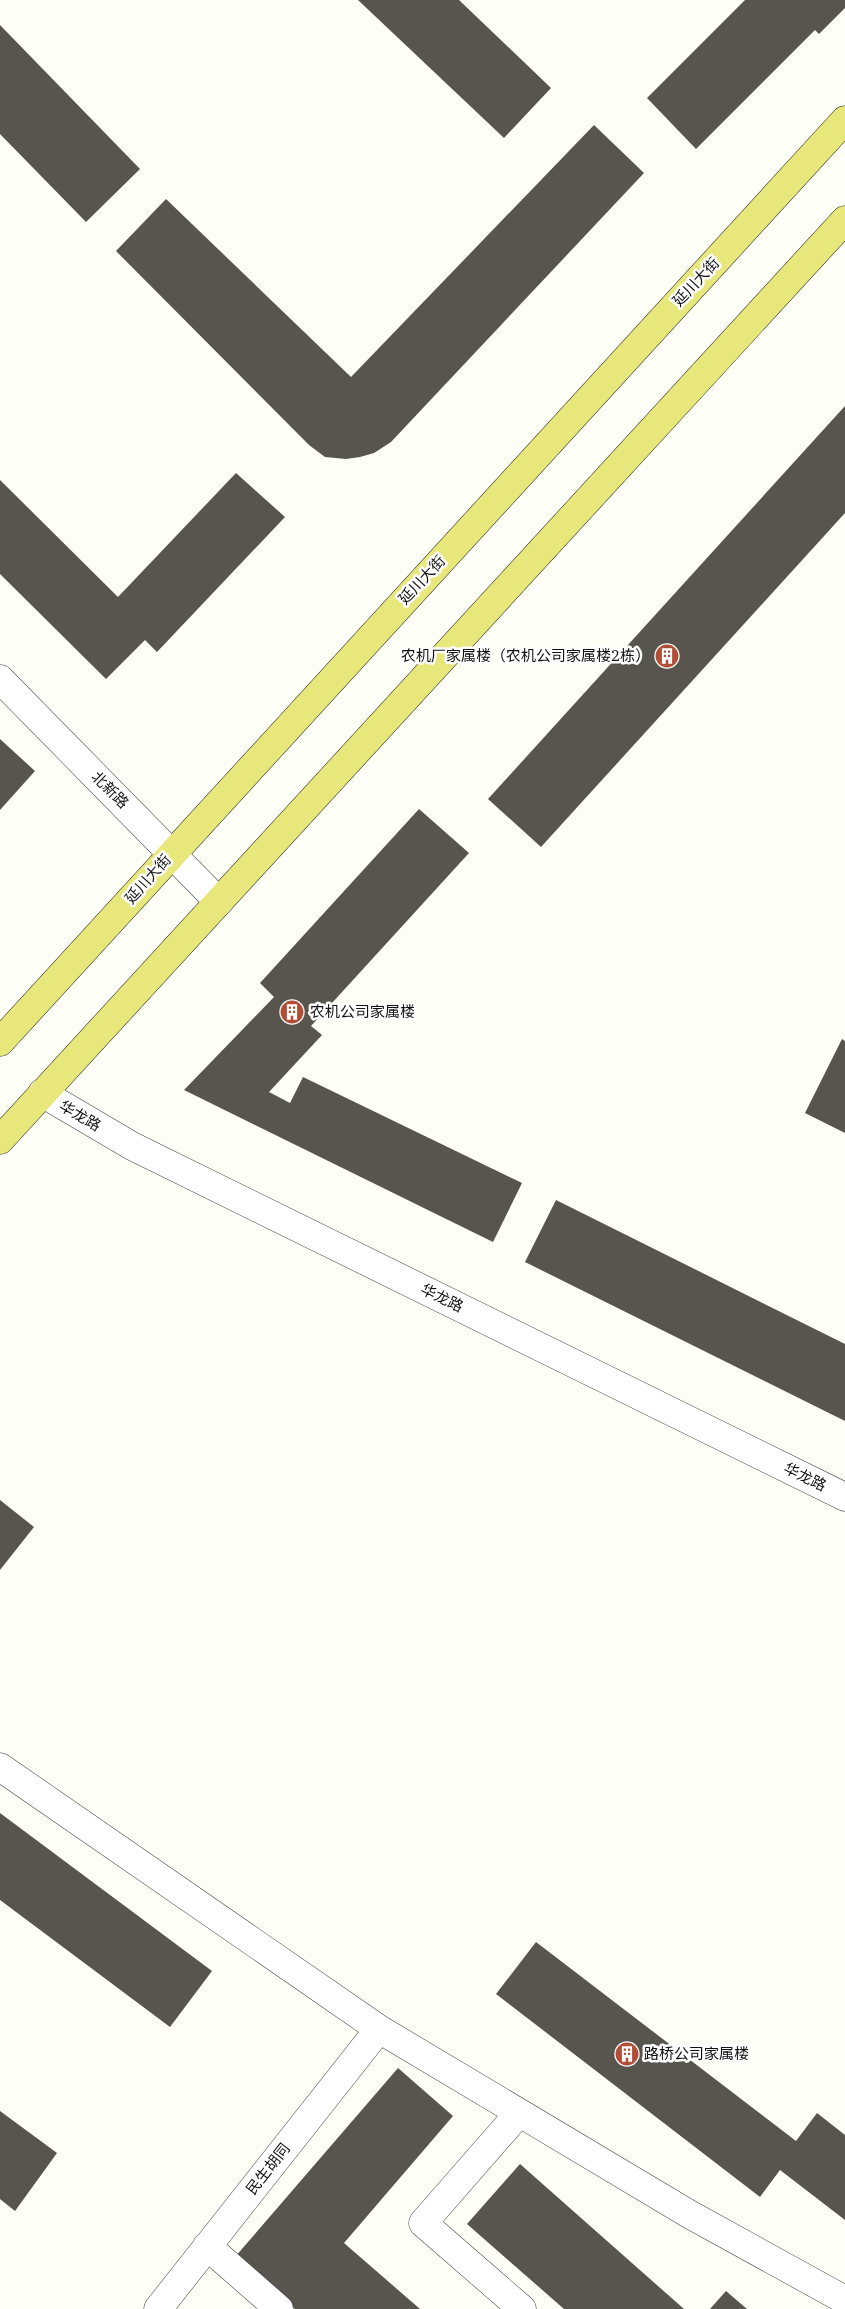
<svg xmlns="http://www.w3.org/2000/svg" width="845" height="2309" font-family="'IBM Plex Serif','Noto Sans SC',serif">
<rect width="100%" height="100%" fill="#fdfef6"/>
<!-- building -->
<path fill="#58544e" d="M358,0H459L551,88L504,138Z
M745,0H845V8L819,34L815,30L696,149L647,98Z
M0,25L140,169L86,222L0,134Z
M594,125L644,173L391,442L374,453L360,457L346,459L325,457L309,445L116,251L166,199L351,377Z
M845,406V513L541,847L488,799Z
M236,473L285,517L157,652L145,640L106,679L0,574V480L118,597Z
M0,739L35,771L0,810Z
M419,809L469,853L311,1026L322,1035L269,1092L290,1103L303,1077L522,1183L493,1242L184,1090L274,997L260,983Z
M842,1039L845,1041V1133L805,1113Z
M556,1200L845,1344V1421L525,1262Z
M0,1500L34,1527L0,1570Z
M0,1813L212,1971L170,2027L0,1900Z
M536,1942L796,2141L817,2113L845,2135V2220L780,2170L760,2197L496,1994Z
M398,2068L453,2116L344,2243L420,2309H295L235,2257Z
M0,2111L57,2153L15,2211L0,2199Z
M520,2164L684,2309H564L467,2224Z
M726,2291L747,2309H710Z"/>
<g fill="none" stroke-linecap="round" stroke-linejoin="round">
<defs>
<path id="minor" d="M0,679L219,902
M42,1093L132,1146L845,1497
M0,1767L379,2029L689,2214L845,2300
M519,2113L423,2223L522,2309
M207,2246L279,2309
M158,2309L379,2029"/>
<path id="major" d="M0,1042L845,120
M0,1140L845,220"/>
</defs>
<!-- minor casing -->
<use href="#minor" stroke="#444" stroke-width="29"/>
<!-- major casing -->
<use href="#major" stroke="#222" stroke-width="29"/>
<!-- minor -->
<use href="#minor" stroke="#fff" stroke-width="28"/>
<!-- major -->
<use href="#major" stroke="#e8e77b" stroke-width="28"/>
</g>
<!-- icons -->
<defs>
<symbol id="building-disc" viewBox="-11 -11 22 22"><circle r="9.5" fill="#b14e38" stroke="#fff"/><path d="M-4-6H4V6H1V3H-1V6H-4ZM-2.5-4.3h1.7v1.8h-1.7ZM.8-4.3h1.7v1.8H.8ZM-2.5-1h1.7V.8h-1.7ZM.8-1h1.7V.8H.8Z" fill="#fff"/></symbol>
</defs>
<g fill-rule="evenodd">
<use href="#building-disc" x="653" y="642" width="28" height="28"/>
<use href="#building-disc" x="278" y="998" width="28" height="28"/>
<use href="#building-disc" x="613" y="2040" width="28" height="28"/>
</g>
<g text-anchor="middle" stroke-width="5" stroke-linejoin="round" paint-order="stroke">
<!-- street labels -->
<g font-size="15" fill="#111" stroke="#fff">
<text transform="translate(696 282) rotate(-47)" y="5">延川大街</text>
<text transform="translate(422 580) rotate(-47)" y="5">延川大街</text>
<text transform="translate(110 790) rotate(45)" y="5">北新路</text>
<text transform="translate(148 879) rotate(-48)" y="5">延川大街</text>
<text transform="translate(80 1116) rotate(30)" y="5">华龙路</text>
<text transform="translate(442 1298) rotate(26)" y="5">华龙路</text>
<text transform="translate(805 1477) rotate(26)" y="5">华龙路</text>
<text transform="translate(268 2169) rotate(-52)" y="5">民生胡同</text>
</g>
<!-- poi labels -->
<g font-size="15" fill="#111" stroke="#fff" text-anchor="start">
<text x="650" y="661" text-anchor="end">农机厂家属楼（农机公司家属楼2栋）</text>
<text x="310" y="1017">农机公司家属楼</text>
<text x="644" y="2059">路桥公司家属楼</text>
</g>
</g>
</svg>
